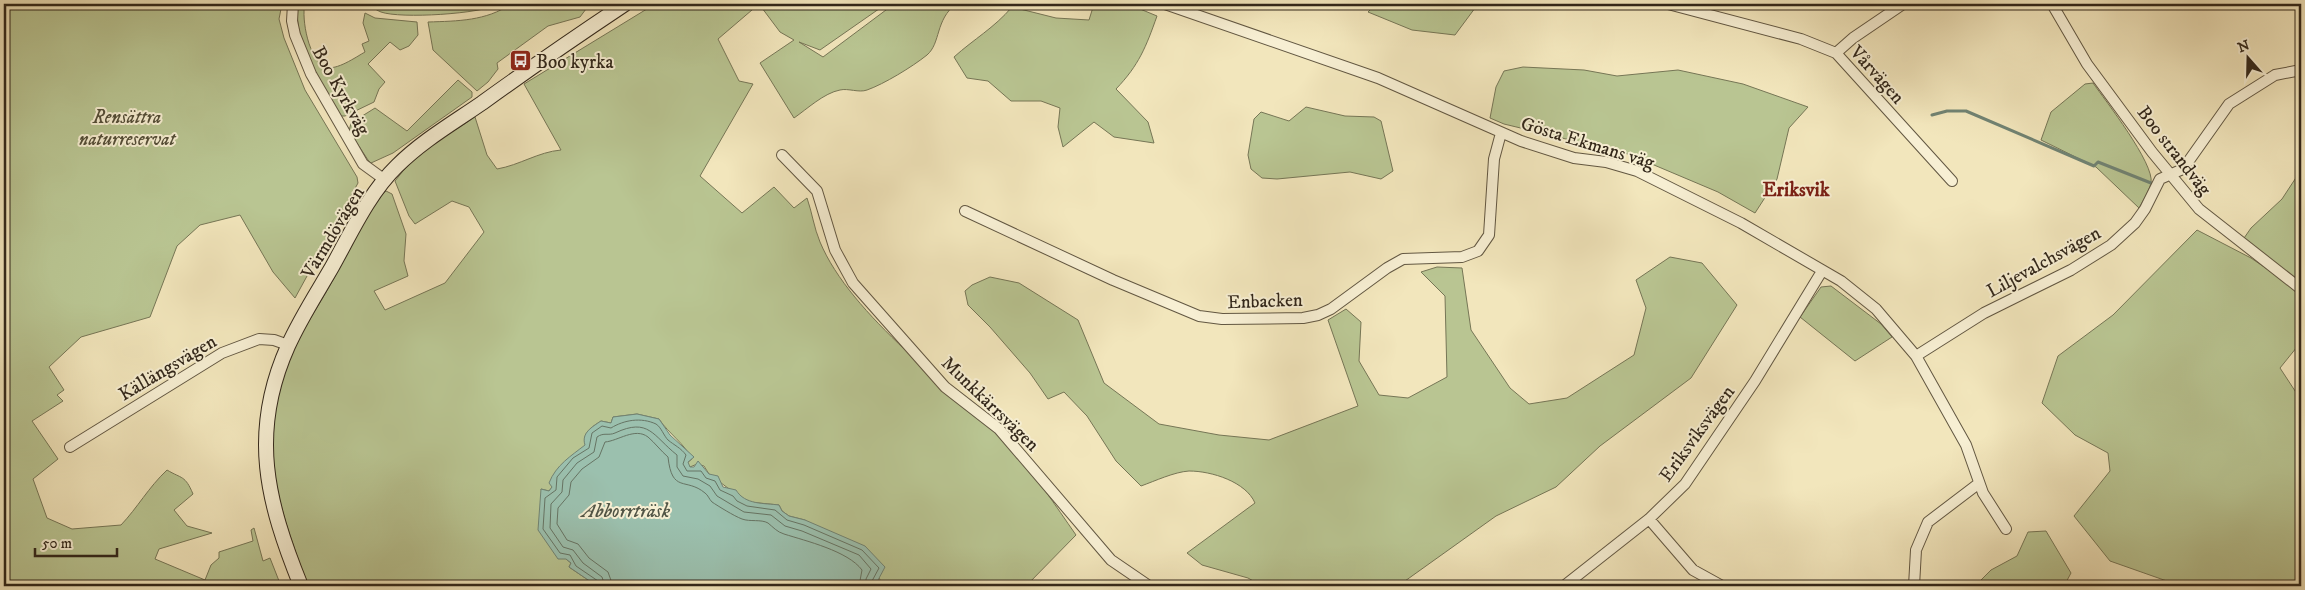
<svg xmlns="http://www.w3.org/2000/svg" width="2305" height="590" font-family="'IM FELL DW Pica',serif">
<rect width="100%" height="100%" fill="#f2e6bc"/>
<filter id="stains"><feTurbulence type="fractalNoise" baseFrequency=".004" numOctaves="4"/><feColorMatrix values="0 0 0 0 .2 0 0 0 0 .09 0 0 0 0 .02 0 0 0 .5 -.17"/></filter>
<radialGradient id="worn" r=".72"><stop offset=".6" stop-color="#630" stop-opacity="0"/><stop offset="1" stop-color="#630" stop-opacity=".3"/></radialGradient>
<!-- green -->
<path fill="#b9c592" stroke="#767656" d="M4,4H282L279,19L284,38L305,90L357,177L358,183L295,298L273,272L240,215L200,225L177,246L150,317L81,337L49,367L64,390L57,395L63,401L32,421L58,459L33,479L47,518L72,529L121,525C138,507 148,488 167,470C182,479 185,475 193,494L174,510L187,526L212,533L159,549L155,559L205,580L211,565L219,558V552L253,541L251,530L254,528L263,561L270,558L281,586H4Z
M298,4H305C301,18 309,62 326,67C336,71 356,57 365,52L362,44L369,41L363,23L365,13L375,18L417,22L418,35L409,46L400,50L390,42L368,64L385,82L379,89L374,102L345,116H340C320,82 293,44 298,4Z
M374,4H499C482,14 400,19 381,12C378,11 374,8 371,7Z
M511,4H571L586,9L580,17L548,26L497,63L498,69L488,82L477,91L433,50L428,22C458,21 486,21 511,4Z
M655,4H886L820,50L799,42L823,57L894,4H934L940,6L956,4C935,20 941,43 927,55C912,67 884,84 867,90C859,93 848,88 840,90C824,93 807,109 794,118L760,63L794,40L780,32L759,4L718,39L739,81L753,84L700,176L742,213L774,187L794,208L807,198C812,212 814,228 820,242C851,316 953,388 1010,447C1035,474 1055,505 1076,535L1026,586H878L880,579L805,520L789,516L782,511L779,505L749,502L740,497L709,474L704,466L697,464L690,467L687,463L692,459C684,443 669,434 659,419L637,414L613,417L611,423L601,421C592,427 581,433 586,445L549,491L541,489L566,559L571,563L569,567L597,586H308C283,518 258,454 281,379C292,343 316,312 334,278C347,252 364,209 386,191L392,194L406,234L404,261L408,276L374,291L385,310L445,283L484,232L469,207L452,201L415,224L409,216L395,181C415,153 446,136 475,117L487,155L497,169C520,165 538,152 561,150L524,84Z
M1094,4H1128L1157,16C1146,47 1139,65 1116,89L1148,122L1154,143L1114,137L1094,122L1063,147L1058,127L1060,108L1041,101H1011L988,81L967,78L954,57C974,39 994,28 1012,7L1056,18L1089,20Z
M1376,4H1478L1455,35L1412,30L1368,12Z
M1523,67L1584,70L1617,76L1678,70L1743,84L1808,107L1789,128L1777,179L1755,213L1718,192L1628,154L1504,124L1490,118L1496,87L1504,71Z
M458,80L472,92V97L393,153L371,163L368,160L349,131L351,123L375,108L407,131Z
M2093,83C2105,100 2155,164 2151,183C2149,191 2143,201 2139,208L2096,167L2041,140L2051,112L2085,84Z
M1306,107L1345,116L1374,117L1381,121L1393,171L1381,179L1350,172L1277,179L1262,178L1251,169L1248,155L1254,119L1261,112L1289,121Z
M2301,170V284L2242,241L2251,228L2282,199Z
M2197,230L2251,258L2301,292V342L2280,368L2301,400V586H2181L2110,561L2074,516L2110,471L2108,453L2075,435L2042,403L2058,356L2113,315Z
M1670,257L1702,263L1737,305L1691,378L1600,446L1556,487L1496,516L1398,586H1262L1248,578L1202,565L1187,553L1255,503C1246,482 1212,471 1189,471C1174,472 1155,481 1141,486L1116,461L1087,416L1064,392L1048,399L1030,373L990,327L968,305L965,291L972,285L990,277L1019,283L1078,320L1104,383L1159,424L1219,435L1269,440L1358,406L1328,320L1346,309L1361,322L1359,361L1379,395L1408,398L1447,377L1445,296L1421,272L1437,267L1462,268L1471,330L1510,388L1529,404L1567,398L1634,355L1646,308L1636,280Z
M1831,286L1881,324L1892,337L1855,361L1800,317L1821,287Z
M2046,531L2071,573L2064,586H1975L1991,570L2017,556L2028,532Z"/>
<!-- water -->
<path fill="#9bc0ae" stroke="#718373" d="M637,414L659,419L670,435L694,457L688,462L690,467H694L698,461L709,474L718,476L723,487L736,490C745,505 764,503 779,505L782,511L789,516L805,520L865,546L885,567L877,582L878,586H597L569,567L571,563L566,559H558L538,530L541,489L549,491L552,487L549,483C556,465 571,456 585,445C581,433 592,427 601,421L611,423L613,417Z"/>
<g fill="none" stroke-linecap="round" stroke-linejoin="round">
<!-- shore -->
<path stroke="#667464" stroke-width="1" d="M599,586L598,581L576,566L570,555L560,553L543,529L545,498L556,490L557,477L573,458L589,448L592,433L602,426L611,428C624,420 641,417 656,424C661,427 664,436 668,440C674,445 681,448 686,455L683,464L687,471H701L706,478L715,481L720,490L733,496L737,501L747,506L775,510L787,520L804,525L862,550L879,568L872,581L873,586
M605,586L602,577L583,563L573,550L563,547L550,528L551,504L562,492L563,480L577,463L594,452L597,437C604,432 608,436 615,433C649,417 653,436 677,455V467L683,476L698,479L710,486L717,496L744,512L771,515L785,526L802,531L859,555L871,569L866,579V586
M613,586L608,572L589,558L578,544L567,540L557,524L558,508L569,495L571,482L582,469L599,457L605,442C618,441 635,427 648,437C655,443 661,451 668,457C672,494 686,477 705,493C708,495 709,499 712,502C718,506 734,516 742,519C750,522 761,519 768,523C773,527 777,532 784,534C806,541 848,551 862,570L859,586"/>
<!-- stream -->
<path stroke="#718373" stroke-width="3" d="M1932,115L1947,111H1966L2094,166L2098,162L2151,183"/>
<defs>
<path id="minor" d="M293,4L292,21L295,35L311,74L363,164L385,180
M1165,4L1378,78L1521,141L1574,158L1606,162L1637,171L1741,223L1841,281L1876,309L1916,356L1966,445L1983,493L2006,529
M1668,4L1801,39L1836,53L1952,181
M2052,4L2087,64L2152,152L2199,209L2301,289
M1836,53L1853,38L1903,4
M782,155L817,191L835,250L853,283L945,387L999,429L1111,560L1149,586
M965,211L1113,280L1199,316L1222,319L1303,318L1318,315L1331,309L1387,268L1403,259L1462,257L1478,251L1489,235L1494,159L1501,133
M1916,356L1984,313L2071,270L2111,245L2135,223L2145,209L2160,179L2183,169L2229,104L2275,75L2301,70
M70,447L222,353L259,339L274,340L288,345
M1649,519L1693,570L1722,586
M1564,586L1649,519L1685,484L1755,381L1822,271
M1914,586L1916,550L1928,522L1978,484"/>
<path id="secondary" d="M301,586C267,502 249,433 288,346C300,319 317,293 332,267C351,233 369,193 397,166C422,141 453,123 482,103C529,69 577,36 625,4"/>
</defs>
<!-- minor casing -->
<use href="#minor" stroke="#625742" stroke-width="12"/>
<!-- secondary casing -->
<use href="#secondary" stroke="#32271a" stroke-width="16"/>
<!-- minor -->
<use href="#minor" stroke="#f7efd3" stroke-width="10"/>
<!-- secondary -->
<use href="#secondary" stroke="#f7efd3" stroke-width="14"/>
</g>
<!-- icons -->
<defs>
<symbol id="bus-square" viewBox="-11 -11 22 22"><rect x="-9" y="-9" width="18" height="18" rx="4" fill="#8f2418" stroke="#f7efd3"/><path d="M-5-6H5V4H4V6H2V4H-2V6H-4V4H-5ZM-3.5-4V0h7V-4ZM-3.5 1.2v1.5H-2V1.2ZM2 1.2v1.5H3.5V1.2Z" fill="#fff"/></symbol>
</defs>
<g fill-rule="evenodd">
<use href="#bus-square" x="508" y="48" width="25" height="25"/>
</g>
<g text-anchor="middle" stroke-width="4" stroke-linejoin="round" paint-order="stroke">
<!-- poi labels -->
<g font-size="19" fill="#32271a" stroke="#f7efd3" text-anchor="start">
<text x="536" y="68">Boo kyrka</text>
</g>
<!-- street labels -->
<g font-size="19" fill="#32271a" stroke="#f7efd3">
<text transform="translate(1878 74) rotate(48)" y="7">Vårvägen</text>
<text transform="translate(342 90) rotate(61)" y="7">Boo Kyrkväg</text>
<text transform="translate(1588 142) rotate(17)" y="7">Gösta Ekmans väg</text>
<text transform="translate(2175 150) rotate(52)" y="7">Boo strandväg</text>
<text transform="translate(332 232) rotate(-59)" y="7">Värmdövägen</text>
<text transform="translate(2043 261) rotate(-29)" y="7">Liljevalchsvägen</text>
<text transform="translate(1265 300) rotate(-2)" y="7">Enbacken</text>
<text transform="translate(167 367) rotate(-31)" y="7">Källängsvägen</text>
<text transform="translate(991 403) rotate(44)" y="7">Munkkärrsvägen</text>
<text transform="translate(1696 433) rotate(-54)" y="7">Eriksviksvägen</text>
</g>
<!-- park labels -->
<g font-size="19" font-style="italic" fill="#544e38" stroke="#f7efd3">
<text x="127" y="123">Rensättra<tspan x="127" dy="22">naturreservat</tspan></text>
</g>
<!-- neighbourhood labels -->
<g font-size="20" font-weight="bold" fill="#7a1f14" stroke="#f7efd3">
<text x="1796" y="196">Eriksvik</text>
</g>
<!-- water labels -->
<g font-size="20" font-style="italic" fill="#525546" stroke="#f7efd3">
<text x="626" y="517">Abborrträsk</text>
</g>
</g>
<!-- margin -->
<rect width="2305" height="590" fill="none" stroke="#f2e6bc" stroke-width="20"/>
<rect x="5" y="5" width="2295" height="580" fill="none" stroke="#32271a" stroke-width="2.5"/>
<rect x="10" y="10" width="2285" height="570" fill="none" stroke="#32271a"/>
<!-- north arrow -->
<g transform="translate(2248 58) rotate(340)" stroke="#f7efd3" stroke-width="4" paint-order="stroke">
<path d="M0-4L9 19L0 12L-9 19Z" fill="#32271a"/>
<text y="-8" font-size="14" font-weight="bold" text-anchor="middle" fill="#32271a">N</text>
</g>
<!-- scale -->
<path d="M35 548v8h82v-8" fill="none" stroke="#32271a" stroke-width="2.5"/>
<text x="42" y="548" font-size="15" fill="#32271a" stroke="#f7efd3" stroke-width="4" paint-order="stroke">50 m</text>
<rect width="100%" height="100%" filter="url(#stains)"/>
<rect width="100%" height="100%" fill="url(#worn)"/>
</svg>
